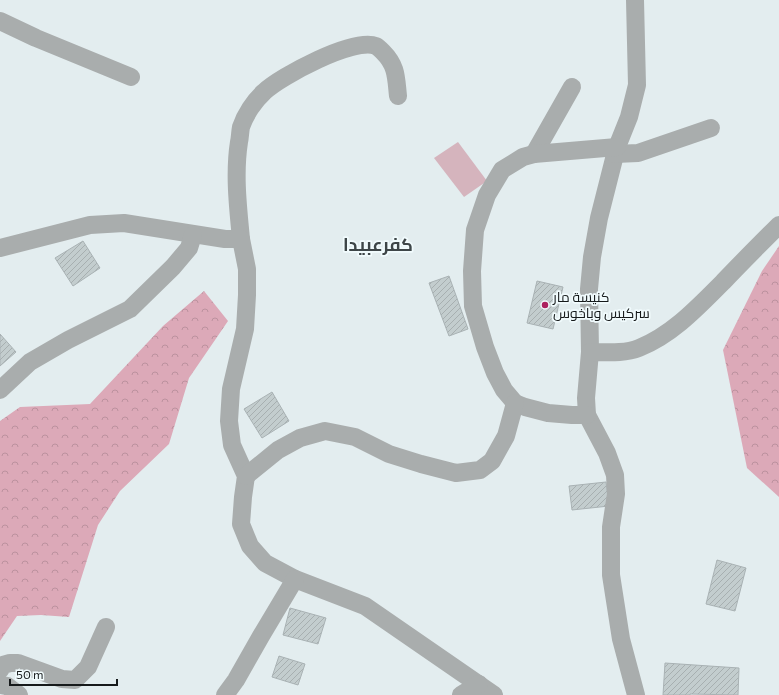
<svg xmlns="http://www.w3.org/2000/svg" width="779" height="695" viewBox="0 0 779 695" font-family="Commissioner,Cairo,sans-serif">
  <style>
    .forest { fill: url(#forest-crowns) }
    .garden { fill: #d5b4bd }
    .building { fill: url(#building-hatch); stroke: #a9b2b4 }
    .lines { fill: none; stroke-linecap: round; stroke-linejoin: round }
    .minor { stroke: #a9adad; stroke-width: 18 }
    .poi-dot { fill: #ad215f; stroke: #f1fbfd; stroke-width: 1.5 }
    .labels { text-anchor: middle; stroke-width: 3.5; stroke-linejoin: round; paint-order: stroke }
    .poi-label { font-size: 14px; fill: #161a1b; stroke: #f1fbfd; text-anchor: start }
    .district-label { font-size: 18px; font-weight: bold; fill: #3e4648; stroke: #f1fbfd }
  </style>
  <defs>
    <pattern id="forest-crowns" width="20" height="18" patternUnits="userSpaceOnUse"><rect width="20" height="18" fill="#dca9b8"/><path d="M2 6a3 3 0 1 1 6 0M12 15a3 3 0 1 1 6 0" fill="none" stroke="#bc919e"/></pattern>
    <pattern id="building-hatch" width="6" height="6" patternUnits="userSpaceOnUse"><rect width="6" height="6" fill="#c3cdce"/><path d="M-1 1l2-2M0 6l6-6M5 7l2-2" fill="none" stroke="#a7afb0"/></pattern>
  </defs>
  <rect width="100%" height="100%" fill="#e3edef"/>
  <g class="forest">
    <path d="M779,246V497L747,468L723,350L762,271Z"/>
    <path d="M204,291L228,321L189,378L169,444L120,491L98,525L69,617L41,615L17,616L0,641V421L20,407L90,404L163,326Z"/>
  </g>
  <path class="garden" d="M458,142L487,181L464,197L434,158Z"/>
  <g class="building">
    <path d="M83,241L100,268L73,286L55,258Z"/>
    <path d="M449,276L468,329L449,336L429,283Z"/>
    <path d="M537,281L563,287L553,329L527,323Z"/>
    <path d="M0,334L16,352L0,366Z"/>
    <path d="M272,392L289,421L262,438L244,409Z"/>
    <path d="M606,482L609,506L572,510L569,486Z"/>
    <path d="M717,560L746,568L735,611L706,604Z"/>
    <path d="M290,608L326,618L318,644L283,635Z"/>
    <path d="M279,656L305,664L298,685L272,677Z"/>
    <path d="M665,663L739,668L738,695L690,694V695H663Z"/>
  </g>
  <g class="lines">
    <g class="minor">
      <path d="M635,0L637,85L629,117L617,147L599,218L592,257L589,289L590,352L586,398L587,415L607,453L615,475L616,494L611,527V575L621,639L636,695"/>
      <path d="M0,21L36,38L131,77"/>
      <path d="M534,154L572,87"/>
      <path d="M615,154L638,153L711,128"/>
      <path d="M241,239C238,207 234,174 239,142C240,138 240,132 241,127C245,115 254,101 264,92C281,76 354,37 376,46C378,47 381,50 383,52C397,66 396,78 398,96"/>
      <path d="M0,248L90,225L124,223L225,239H241L247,269V295L245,329L231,389L229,421L232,445L246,476L243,497L241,524L250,546L265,563L295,579L365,606L494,695"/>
      <path d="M590,352C605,352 624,354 639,348C672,335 698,307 723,282C741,263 760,244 779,225"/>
      <path d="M0,390L30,362L68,340L130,309L173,267L189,248L193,235"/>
      <path d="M587,415H572L548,413L525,407L515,403L504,390L495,373L485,347L473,306L472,271L475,230L487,195L502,170L523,157L534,154L617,147"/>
      <path d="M246,476L278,450L300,438L325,431L355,437L389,454L421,464L456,473L480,470L492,461L506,436L515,403"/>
      <path d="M0,670L3,665L10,663H18L62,679L75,680L88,667L106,627"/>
      <path d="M0,685L7,686L19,695"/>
      <path d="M225,695L236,680L261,636L295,579"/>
      <path d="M461,695L479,684"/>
    </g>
  </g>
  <circle class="poi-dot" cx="545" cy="305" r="4"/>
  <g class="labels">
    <g class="poi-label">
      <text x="553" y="302">كنيسة مار<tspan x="553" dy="16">سركيس وباخوس</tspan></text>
    </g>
    <g class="district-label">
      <text x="378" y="251">كفرعبيدا</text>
    </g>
  </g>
  <path d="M10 679v6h107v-6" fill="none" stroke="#161a1b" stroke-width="2"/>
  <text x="16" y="679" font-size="12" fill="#161a1b" stroke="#f1fbfd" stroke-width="3" paint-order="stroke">50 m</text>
</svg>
